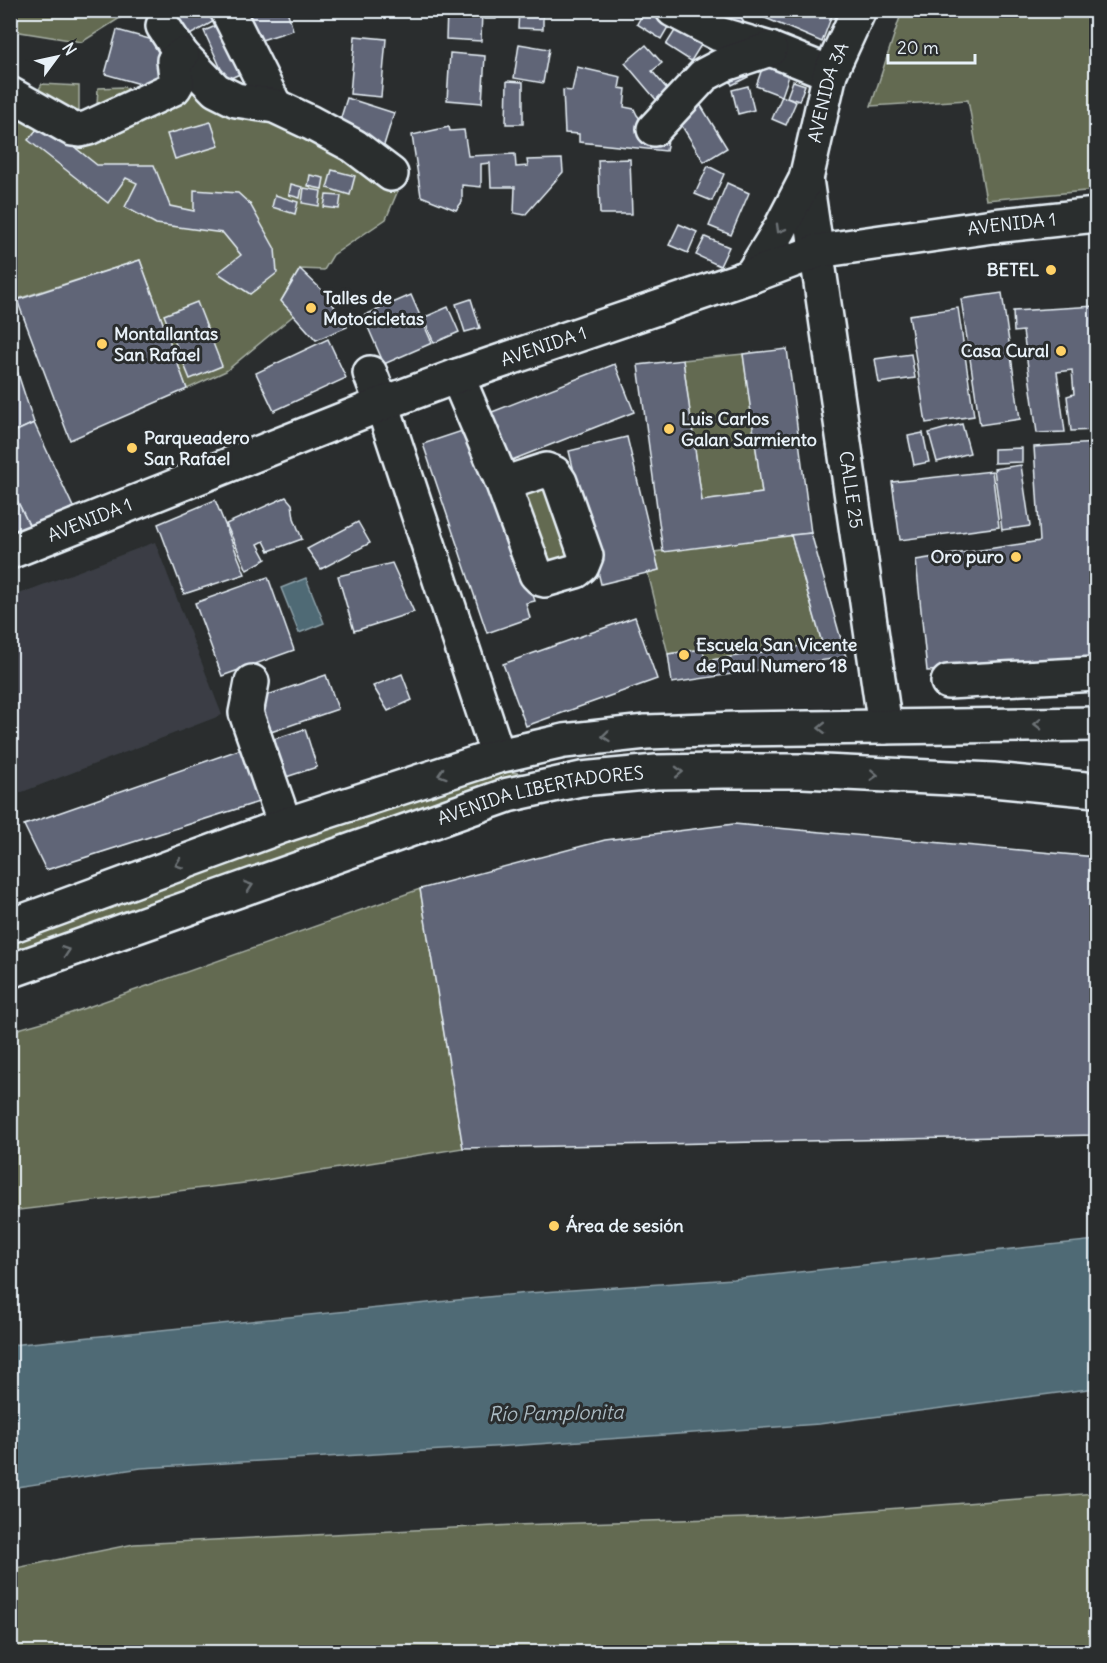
<svg xmlns="http://www.w3.org/2000/svg" width="1107" height="1663" viewBox="0 0 1107 1663" font-family="Delius,sans-serif">
  <style>
    .built { fill: #3a3e44 }
    .green { fill: #646b51; stroke: #a6aea4; stroke-width: 1.5 }
    .water { fill: #4f6a74; stroke: #8ca0a9; stroke-width: 1.5 }
    .building { fill: #616577; stroke: #e8f1f8; stroke-width: 1.5 }
    .lines { fill: none; stroke-linecap: round; stroke-linejoin: round }
    .minor-casing { stroke: #e8f1f8; stroke-width: 38 }
    .major-casing { stroke: #e8f1f8; stroke-width: 38 }
    .minor { stroke: #2a2d2e; stroke-width: 33 }
    .major { stroke: #2a2d2e; stroke-width: 33 }
    .oneway { stroke: #6c7275 }
    .poi-dot { fill: #ffd166; stroke: #2a2d2e; stroke-width: 2 }
    .labels { text-anchor: middle; stroke-width: 6; stroke-linejoin: round; paint-order: stroke }
    .street-label { font-size: 18px; fill: #e8f1f8; stroke: #2a2d2e }
    .poi-label { font-size: 18px; font-weight: bold; fill: #e8f1f8; stroke: #2a2d2e; text-anchor: start }
    .water-label { font-size: 20px; font-style: italic; fill: #abbbc3; stroke: #2a2d2e }
  </style>
  <rect width="100%" height="100%" fill="#2a2d2e"/>
  <filter id="ink" filterUnits="userSpaceOnUse"><feTurbulence type="fractalNoise" baseFrequency=".0167" numOctaves="2"/><feDisplacementMap in="SourceGraphic" scale="12" xChannelSelector="R" yChannelSelector="G"/><feConvolveMatrix kernelMatrix="1 2 1 2 8 2 1 2 1" color-interpolation-filters="sRGB"/></filter>
  <g filter="url(#ink)">
    <path class="built" d="M155,542L222,715L17,794L10,776L11,597Z"/>
    <g class="green">
      <path d="M136,10L140,16H123L82,42L14,31L12,11Z"/>
      <path d="M906,11H1096V190L986,200L968,100L871,106L900,17Z"/>
      <path d="M254,82L399,188L386,219L333,255L324,270L300,269L281,301L294,315L226,371L187,389L140,260L11,301L10,99L26,111L42,84L79,86V120L96,122L98,88L124,87L160,101L184,90H232Z"/>
      <path d="M743,354L762,493L702,501L683,360Z"/>
      <path d="M550,481L579,561L546,573L518,492Z"/>
      <path d="M791,535L822,643L705,661L702,649L668,654L648,573L659,570L654,552Z"/>
      <path d="M495,771L576,778L11,963L10,936Z"/>
      <path d="M420,889L463,1148L253,1182L11,1211V1031L57,1018Z"/>
      <path d="M1096,1493V1652H11V1569L134,1544L514,1525L781,1517Z"/>
    </g>
    <g class="water">
      <path d="M306,578L324,623L299,633L281,588Z"/>
      <path d="M1096,1240V1388L819,1424L509,1446L141,1468L11,1488V1345L528,1293L733,1279Z"/>
    </g>
    <g class="building">
      <path d="M158,10H220L223,16L176,43Z"/>
      <path d="M238,10H287L293,30L249,44Z"/>
      <path d="M447,10H482L481,41L446,39Z"/>
      <path d="M484,10H497L496,19H484Z"/>
      <path d="M519,10H543V29L518,28Z"/>
      <path d="M645,10H667L675,15L661,39L637,24Z"/>
      <path d="M766,10H834L822,42L763,17Z"/>
      <path d="M739,13L745,25L724,21Z"/>
      <path d="M681,21L706,37L691,61L666,45Z"/>
      <path d="M225,22L247,71L226,80L204,31Z"/>
      <path d="M117,30L171,45L158,89L105,74Z"/>
      <path d="M355,36L386,39L381,97L350,94Z"/>
      <path d="M519,44L549,49L543,83L514,78Z"/>
      <path d="M646,45L662,63L652,71L667,89L686,72L664,109L625,63Z"/>
      <path d="M450,53L485,56L482,103L447,100Z"/>
      <path d="M739,59L748,77L732,85L723,68Z"/>
      <path d="M764,63L790,73L782,96L756,86Z"/>
      <path d="M577,67L621,77L619,88L626,89L624,107L634,109L637,115L649,130L648,137L668,140L666,151L579,142V134L565,133L563,90L572,91Z"/>
      <path d="M507,81L523,82V124H506Z"/>
      <path d="M793,81L805,85L799,101L787,97Z"/>
      <path d="M748,86L754,110L738,114L732,90Z"/>
      <path d="M782,96L796,102L786,125L772,119Z"/>
      <path d="M347,98L394,113L384,145L337,130Z"/>
      <path d="M700,104L727,148L704,162L677,118Z"/>
      <path d="M43,122L97,165H154L170,206L194,211V190L238,193L250,204L275,249L277,273L250,294L218,273L241,255L223,233L156,224L125,207L137,183L126,178L108,203L28,140Z"/>
      <path d="M211,122L219,146L175,159L167,134Z"/>
      <path d="M449,127L450,131L464,130L468,156L515,154L516,167L528,166L527,160L562,159L563,172L525,215L514,213L515,187H491L490,163L481,164V187L462,185V202L456,210L421,196L412,135Z"/>
      <path d="M630,159L632,214H600L598,160Z"/>
      <path d="M708,166L724,174L712,201L695,194Z"/>
      <path d="M332,170L355,176L350,195L327,188Z"/>
      <path d="M310,175L324,178L322,189L308,186Z"/>
      <path d="M727,183L749,193L731,235L709,226Z"/>
      <path d="M291,184L302,187L300,198L289,195Z"/>
      <path d="M304,188L321,191L319,206L302,203Z"/>
      <path d="M275,195L298,202L295,214L272,207Z"/>
      <path d="M326,195L341,196L339,209L324,207Z"/>
      <path d="M679,224L697,232L688,253L669,245Z"/>
      <path d="M705,237L729,247L720,266L696,255Z"/>
      <path d="M140,260L187,389L70,440L17,300Z"/>
      <path d="M300,269L327,295L347,327L316,340L281,301Z"/>
      <path d="M1002,293L1020,419L980,425L961,299Z"/>
      <path d="M411,295L432,343L384,364L363,316Z"/>
      <path d="M471,299L480,328L465,332L456,304Z"/>
      <path d="M197,302L222,366L190,379L164,315Z"/>
      <path d="M1096,306V430L1071,431L1067,396L1074,394L1072,370L1057,372L1065,432L1037,433L1023,331L1014,332L1013,311Z"/>
      <path d="M448,307L459,332L434,343L423,318Z"/>
      <path d="M958,308L974,416L926,423L909,315Z"/>
      <path d="M328,339L346,378L274,411L256,373Z"/>
      <path d="M10,349L34,423L10,434Z"/>
      <path d="M787,349L811,533L663,552L638,365L683,360L702,501L762,493L743,354Z"/>
      <path d="M911,354L915,378L879,383L875,359Z"/>
      <path d="M615,364L634,412L507,462L487,414Z"/>
      <path d="M34,423L73,507L31,529L10,486V434Z"/>
      <path d="M962,424L970,453L937,462L929,433Z"/>
      <path d="M468,429L482,444L535,601L526,603L530,618L487,633L423,444Z"/>
      <path d="M923,433L929,462L914,465L908,436Z"/>
      <path d="M627,437L659,570L601,584L569,451Z"/>
      <path d="M1096,443V664L927,671L916,560L1040,541L1034,447Z"/>
      <path d="M1022,448V462L994,463V449Z"/>
      <path d="M1021,465L1030,526L1002,530L994,469Z"/>
      <path d="M992,471L999,527L900,540L892,482Z"/>
      <path d="M10,486L31,529L10,538Z"/>
      <path d="M286,497L292,504L294,518L302,539L269,551L264,541L258,544L266,559L247,570L226,524Z"/>
      <path d="M215,500L245,574L184,594L158,524Z"/>
      <path d="M358,522L370,543L321,569L307,549Z"/>
      <path d="M811,533L846,657L672,683L668,654L703,649L705,661L822,643L791,535Z"/>
      <path d="M392,563L414,612L354,631L338,576Z"/>
      <path d="M268,577L294,650L222,676L195,603Z"/>
      <path d="M635,617L657,679L526,726L503,664Z"/>
      <path d="M402,674L412,700L388,711L373,686Z"/>
      <path d="M326,675L338,709L271,732L259,698Z"/>
      <path d="M305,729L317,767L286,777L274,739Z"/>
      <path d="M247,747L268,799L46,870L24,825Z"/>
      <path d="M734,824L1096,857V1135L463,1148L420,889L605,840Z"/>
    </g>
    <g class="lines">
      <g class="minor-casing">
        <g id="minor">
          <path d="M227,10L275,106"/>
          <path d="M673,10L719,34L770,49L830,73"/>
          <path d="M163,26L182,55L216,90L236,100L275,106L311,123L354,146L391,174"/>
          <path d="M10,94L72,129L80,130L88,128L174,88L177,83L174,61L182,55"/>
          <path d="M654,129L704,75L725,64L770,49"/>
          <path id="s1" d="M806,179L885,727"/>
          <path id="s2" d="M751,276L780,229L806,179L830,73L859,10"/>
          <path d="M370,373L382,404L498,756"/>
          <path d="M457,376L503,484L536,574L541,579L545,580L576,571L582,566L586,556L560,482L554,473L546,470L503,484"/>
          <path id="s3" d="M10,552L382,404L457,376L751,276L818,251L993,226L1096,215"/>
          <path d="M252,682L246,713L285,825"/>
          <path d="M948,682L1096,674"/>
        </g>
      </g>
      <g class="major-casing">
        <g id="major">
          <path d="M10,926L285,825L498,756L564,741L646,732L738,729L1096,724"/>
          <path id="s4" d="M10,971L508,795L581,779L656,772L724,771H803L993,780L1096,790"/>
        </g>
      </g>
      <use href="#minor" class="minor"/>
      <use href="#major" class="major"/>
    </g>
    <defs><path id="oneway-chevron" d="M-2-3.5L2.5 0L-2 3.5" fill="none" stroke-width="1.6" stroke-linecap="round" stroke-linejoin="round" transform="scale(1.5)"/></defs>
    <g class="oneway">
      <use href="#oneway-chevron" transform="translate(780 229) rotate(120)"/>
      <use href="#oneway-chevron" transform="translate(1038 724) rotate(179)"/>
      <use href="#oneway-chevron" transform="translate(822 728) rotate(179)"/>
      <use href="#oneway-chevron" transform="translate(606 736) rotate(174)"/>
      <use href="#oneway-chevron" transform="translate(679 772) rotate(-1)"/>
      <use href="#oneway-chevron" transform="translate(442 774) rotate(162)"/>
      <use href="#oneway-chevron" transform="translate(874 775) rotate(3)"/>
      <use href="#oneway-chevron" transform="translate(179 864) rotate(160)"/>
      <use href="#oneway-chevron" transform="translate(249 886) rotate(-19)"/>
      <use href="#oneway-chevron" transform="translate(66 951) rotate(-19)"/>
    </g>
  </g>
  <g class="poi-dot">
    <circle cx="1051" cy="270" r="6"/>
    <circle cx="311" cy="308" r="6"/>
    <circle cx="102" cy="344" r="6"/>
    <circle cx="1061" cy="351" r="6"/>
    <circle cx="669" cy="429" r="6"/>
    <circle cx="132" cy="448" r="6"/>
    <circle cx="1016" cy="557" r="6"/>
    <circle cx="684" cy="655" r="6"/>
    <circle cx="554" cy="1226" r="6"/>
  </g>
  <g class="labels">
    <g class="street-label">
      <text dy="6" stroke="none"><textPath href="#s2" startOffset="201">AVENIDA 3A</textPath></text>
      <text dy="6" stroke="none"><textPath href="#s3" startOffset="1058">AVENIDA 1</textPath></text>
      <text dy="6" stroke="none"><textPath href="#s3" startOffset="572">AVENIDA 1</textPath></text>
      <text dy="6" stroke="none"><textPath href="#s1" startOffset="314">CALLE 25</textPath></text>
      <text dy="6" stroke="none"><textPath href="#s3" startOffset="86">AVENIDA 1</textPath></text>
      <text dy="6" stroke="none"><textPath href="#s4" startOffset="560">AVENIDA LIBERTADORES</textPath></text>
    </g>
    <g class="poi-label">
      <text x="1039" y="276" text-anchor="end">BETEL</text>
      <text x="323" y="304">Talles de<tspan x="323" dy="21">Motocicletas</tspan></text>
      <text x="114" y="340">Montallantas<tspan x="114" dy="21">San Rafael</tspan></text>
      <text x="1049" y="357" text-anchor="end">Casa Cural</text>
      <text x="681" y="425">Luis Carlos<tspan x="681" dy="21">Galan Sarmiento</tspan></text>
      <text x="144" y="444">Parqueadero<tspan x="144" dy="21">San Rafael</tspan></text>
      <text x="1004" y="563" text-anchor="end">Oro puro</text>
      <text x="696" y="651">Escuela San Vicente<tspan x="696" dy="21">de Paul Numero 18</tspan></text>
      <text x="566" y="1232">Área de sesión</text>
    </g>
    <g class="water-label">
      <text transform="translate(556 1413) rotate(-1)" y="7">Río Pamplonita</text>
    </g>
  </g>
  <rect width="1107" height="1663" fill="none" stroke="#2a2d2e" stroke-width="36"/>
  <rect x="18" y="18" width="1071" height="1627" fill="none" stroke="#e8f1f8" stroke-width="2" filter="url(#ink)"/>
  <g transform="translate(57 57) rotate(57)" stroke="#2a2d2e" stroke-width="4.5" paint-order="stroke">
  <path d="M0-4.5L10 22L0 15L-10 22Z" fill="#e8f1f8"/>
  <text y="-9" font-size="16" font-weight="bold" text-anchor="middle" fill="#e8f1f8">N</text>
  </g>
  <path d="M888 54v9h87v-9" fill="none" stroke="#e8f1f8" stroke-width="3"/>
  <text x="897" y="54" font-size="18" fill="#e8f1f8" stroke="#2a2d2e" stroke-width="4.5" paint-order="stroke">20 m</text>
</svg>
